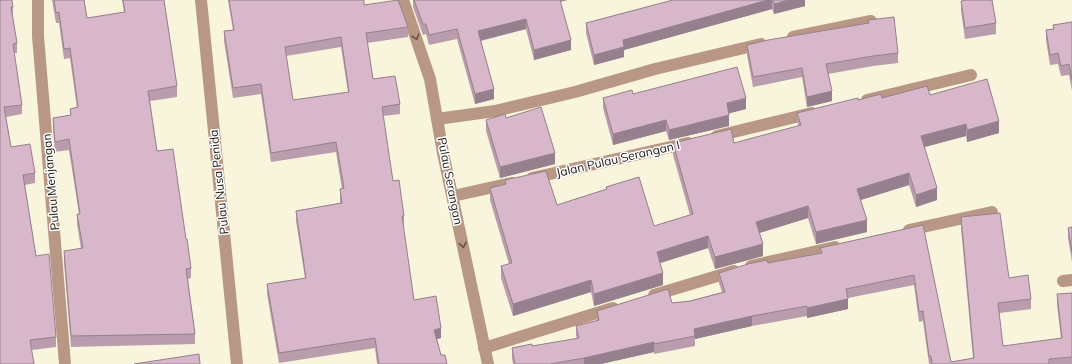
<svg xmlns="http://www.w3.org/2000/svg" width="1072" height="364" viewBox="0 0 1072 364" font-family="Mulish,sans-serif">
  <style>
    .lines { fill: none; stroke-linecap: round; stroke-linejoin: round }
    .minor { stroke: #b89885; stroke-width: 12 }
    .wall { fill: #b99dad; fill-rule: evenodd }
    .shaded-wall { fill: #96808d }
    .building { fill: #d7b7c9; stroke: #96808d; fill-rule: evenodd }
    .oneway { stroke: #615144 }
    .labels { text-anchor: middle; stroke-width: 3; stroke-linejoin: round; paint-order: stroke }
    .street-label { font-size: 12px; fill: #19170f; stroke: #fff }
  </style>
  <rect width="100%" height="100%" fill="#f9f4dc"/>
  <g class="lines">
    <g class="minor">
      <path d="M38,0V36L65,364"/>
      <path d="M201,0L237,364"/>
      <path d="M403,0L430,79L443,153L488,364"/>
      <path d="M793,37L871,21"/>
      <path d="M867,100L971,75"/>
      <path d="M437,119L495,111L575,92L655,69L761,44"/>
      <path d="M717,136L812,113"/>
      <path d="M532,178L688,143"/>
      <path d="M453,196L512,183"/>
      <path d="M909,230L992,212"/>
      <path d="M751,266L835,247"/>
      <path d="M1063,281L1072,280"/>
      <path d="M654,295L734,271"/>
      <path d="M484,348L613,308"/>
    </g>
  </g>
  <g class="wall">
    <path d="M0,0L13,7V17L17,43V53H14L22,105V114L6,117L11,147L35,173V183L25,185L36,256L56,337V347L32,350L0,364Z"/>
    <path d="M52,0H84L87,18L124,12L122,0H164L177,86V97L150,101L157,151L186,239L191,268V278L188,279L195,334V344L71,347L64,262V251L81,249L77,224V214H79L69,150L55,152L53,128V118L70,115V109L77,108L70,58L64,59L59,23H56Z"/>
    <path d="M228,0H364V5L408,27V37L367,43L373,79L400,104V114L383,116L393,181L404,216V226H403L414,300L441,338L437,339L441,355L447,364H377L375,348L279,363L267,294V284L305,278L296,221V211L340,203V189H342L336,152L271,162L261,94L233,98L224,41V31L233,30ZM341,47L348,92L293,100L286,56Z"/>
    <path d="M413,0H567L560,2L571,50L534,60L526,29L481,41L494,99L475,104L457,39L429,45L426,34L423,35L413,7Z"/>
    <path d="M673,0H805V6L774,14L772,9L624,50V57L594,65L586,33V23Z"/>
    <path d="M961,1L996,23V34L965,39L961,11Z"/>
    <path d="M1072,22V91L1069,75L1061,76L1058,64L1050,65L1046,40V30L1053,29V25Z"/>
    <path d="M747,45L898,53V63L873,66L828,74L832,101L807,107L802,77L753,87L747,55Z"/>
    <path d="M633,94L746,109L728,113L729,126L669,140L666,131L613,145L603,108V98Z"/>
    <path d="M930,95L999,133L967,142L966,136L924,147L937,200L916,207L909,185L861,200L867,232L816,244L808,218L759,233L763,256L715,269L708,248L660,263L663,285L594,306L591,292L513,316L501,278V266L509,264L490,200V188L505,184V180L557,205L606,189V187L654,226L690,215L673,155V143H734L798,126L797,113L858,100Z"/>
    <path d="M506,118L555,164L500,178L486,131V120Z"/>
    <path d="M961,217L1009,278L1031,299V309L999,313L1003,346L1061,338L1057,305V294L1072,293V364H929L923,321L919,322L914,285L848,298V309L807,318V316L752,326L695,339V346L654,354V352L601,364H513L512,358V348L532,346L577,339L576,336V326L597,321V311L690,301L722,292L719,283V273L768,263L820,253V248L923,225L951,362L973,358L961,228Z"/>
    <path d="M1072,227V262L1068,238V228Z"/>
  </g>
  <g class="shaded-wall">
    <path d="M558,0H567L558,2Z"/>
    <path d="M768,0H772V9L624,50V57L594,65V55L623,40Z"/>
    <path d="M789,0H805V6L774,14V4Z"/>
    <path d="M526,19V29L478,41V31Z"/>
    <path d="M571,40V50L534,60V50Z"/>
    <path d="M494,89V99L475,104V94Z"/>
    <path d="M832,91V101L807,107V97Z"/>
    <path d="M746,98V109L727,114V103Z"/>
    <path d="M729,115V126L669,140V130Z"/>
    <path d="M666,120V131L613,145V134Z"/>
    <path d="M999,121V133L967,142V130Z"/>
    <path d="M966,124V136L921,148V136Z"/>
    <path d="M555,153V164L500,178V167Z"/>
    <path d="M909,173V185L857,201V189Z"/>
    <path d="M937,188V200L916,207V195Z"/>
    <path d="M808,206V218L756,234V222Z"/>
    <path d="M867,220V232L816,244V232Z"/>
    <path d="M708,236V248L657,264V252Z"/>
    <path d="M763,244V256L715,269V257Z"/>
    <path d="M663,273V285L594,306V294Z"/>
    <path d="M591,280V292L513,316V304Z"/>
    <path d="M848,299V309L807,318V308Z"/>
    <path d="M752,316V326L695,339L694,329Z"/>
    <path d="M441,328V338L434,340V330Z"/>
    <path d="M654,342V352L601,364H584V358Z"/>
  </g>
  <g class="building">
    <path d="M0,0H12L13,7H11L17,43L13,44L22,105L4,107L11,147L30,144L35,173L23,175L36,256L49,254L56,337L30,340L34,364H0Z"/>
    <path d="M54,0H84L87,18L125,12L123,0H164L177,86L148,91L157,151L173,149L186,239H187L191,268L186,269L195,334L71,336L64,251L83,248L77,214H80L69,139L55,142L53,118L71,115L70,109L78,107L70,48L64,49L59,12L56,13Z"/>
    <path d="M229,0H364V5L398,0L408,27L366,33L373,79L395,76L400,104L382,107L393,181L399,180L404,216H402L414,300L436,296L441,328L434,330L441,355H445L447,364H379L375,338L279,353L267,284L306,278L296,211L342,203L340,189L344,188L336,142L271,153L261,84L233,88L224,31L234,30ZM341,37L349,92L293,100L285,47Z"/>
    <path d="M414,0H560L571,40L534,50L526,19L478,31L494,89L475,94L457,29L429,35L426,24H423Z"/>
    <path d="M673,0H768L623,40L624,47L594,55L586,23Z"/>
    <path d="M773,0H789L774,4Z"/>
    <path d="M966,0H992L996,23L965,28L961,1Z"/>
    <path d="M894,17L898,53L873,56L826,64L832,91L807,97L802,68L753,77L747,45L768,40L869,23L868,20Z"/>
    <path d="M1072,22V80L1069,64L1061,66L1058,53L1050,55L1046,30L1054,29L1053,25Z"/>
    <path d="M737,67L746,98L727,103L729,115L669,130L666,120L613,134L603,98L632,90L633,94Z"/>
    <path d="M987,79L999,121L967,130L966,124L921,136L937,188L916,195L909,173L857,189L867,220L816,232L808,206L756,222L763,244L715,257L708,236L657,252L663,273L594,294L591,280L513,304L501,266L512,263L490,188L506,184L505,180L546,171L557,205L607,189L606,187L639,177L654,226L693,214L673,143L731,129L734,143L801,125L797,113L858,98V100L881,94L882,98L927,86L930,95Z"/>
    <path d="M541,107L555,153L500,167L486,120L505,114L506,118Z"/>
    <path d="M1000,213L1009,278L1028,275L1031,299L998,303L1003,346L1062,338L1057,294L1072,293V357L1049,359V364H932L931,356H929L923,311L919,312L914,275L846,289L848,299L807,308V306L752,316L694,329L695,336L654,344V342L584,358L550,364H515L512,348L532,344V346L579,338L576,326L599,320L597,311L668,289L672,303L690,301L725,292L719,273L748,264L767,260L768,263L822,253L820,248L923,225L951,362L974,358L961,217Z"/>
    <path d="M1072,227V252L1068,228Z"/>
    <path d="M199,354L200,364H134Z"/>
  </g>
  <defs><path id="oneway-chevron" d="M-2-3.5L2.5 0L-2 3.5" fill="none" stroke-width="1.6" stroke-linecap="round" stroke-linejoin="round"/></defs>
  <g class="oneway">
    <use href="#oneway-chevron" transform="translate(416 37) rotate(71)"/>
    <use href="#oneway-chevron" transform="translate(463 245) rotate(79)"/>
  </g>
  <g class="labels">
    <g class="street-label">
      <text transform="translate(618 159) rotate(-13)" y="4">Jalan Pulau Serangan I</text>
      <text transform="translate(450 181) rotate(79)" y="4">Pulau Serangan</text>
      <text transform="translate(51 182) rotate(-95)" y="4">Pulau Menjangan</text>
      <text transform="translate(219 182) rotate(-96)" y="4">Pulau Nusa Penida</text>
    </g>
  </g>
</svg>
